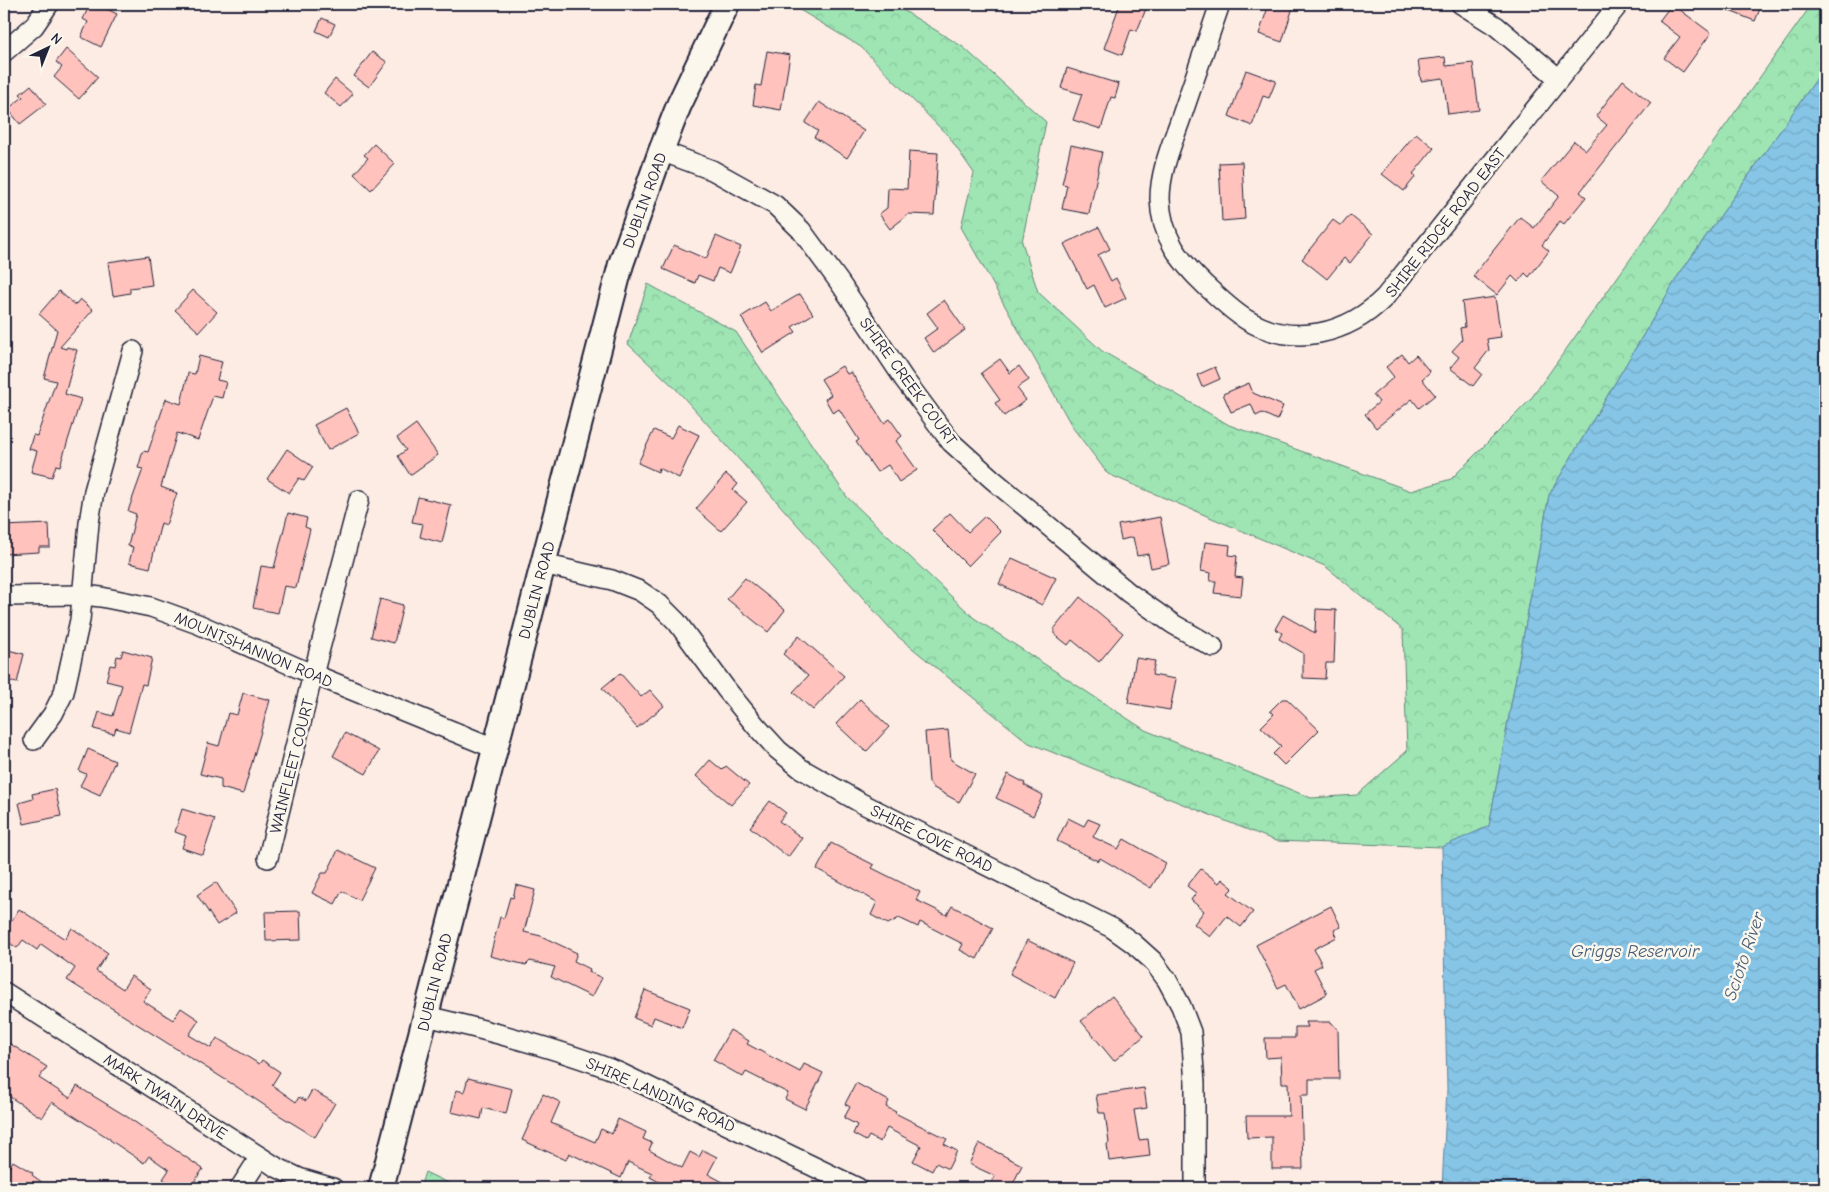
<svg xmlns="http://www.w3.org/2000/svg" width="1829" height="1192" viewBox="0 0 1829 1192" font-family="'Comic Neue',sans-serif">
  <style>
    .forest { fill: url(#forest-crowns); stroke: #608477 }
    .water { fill: url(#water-waves); stroke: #5e84a2 }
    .building { fill: #ffc2bd; stroke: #22223b }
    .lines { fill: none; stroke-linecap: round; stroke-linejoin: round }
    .minor-casing { stroke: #22223b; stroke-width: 22 }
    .major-casing { stroke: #22223b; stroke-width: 28 }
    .minor { stroke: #fbf7ec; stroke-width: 19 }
    .major { stroke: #fbf7ec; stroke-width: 24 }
    .labels { text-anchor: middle; stroke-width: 5; stroke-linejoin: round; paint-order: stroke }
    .street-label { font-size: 16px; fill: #22223b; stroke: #fbf7ec }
    .water-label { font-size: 18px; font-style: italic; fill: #455b77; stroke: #fbf7ec }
  </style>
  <defs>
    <pattern id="forest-crowns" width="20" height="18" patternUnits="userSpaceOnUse" patternTransform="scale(1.25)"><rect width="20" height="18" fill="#9ee5b3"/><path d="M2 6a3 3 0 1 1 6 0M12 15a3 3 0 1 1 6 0" fill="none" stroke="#88c49b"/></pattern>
    <pattern id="water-waves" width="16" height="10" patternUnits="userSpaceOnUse" patternTransform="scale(1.25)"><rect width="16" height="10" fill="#86c5e6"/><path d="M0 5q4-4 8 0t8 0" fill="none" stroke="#73a9c6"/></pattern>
  </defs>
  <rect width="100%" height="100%" fill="#fcece3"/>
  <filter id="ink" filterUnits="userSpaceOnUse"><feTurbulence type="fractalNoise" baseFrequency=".02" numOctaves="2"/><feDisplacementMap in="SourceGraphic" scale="10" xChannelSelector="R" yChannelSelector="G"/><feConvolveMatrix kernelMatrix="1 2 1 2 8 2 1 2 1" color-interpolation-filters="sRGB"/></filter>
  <g filter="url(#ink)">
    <g class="forest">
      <path d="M790,4H893L963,47L1046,122L1022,242L1038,292L1102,351L1229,425L1411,491L1451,479L1530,400L1812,4H1825V67L1678,276L1549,495L1489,827L1442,847L1276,841L1029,743L896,635L676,389L628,344L648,284L736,332L847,497L974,618L1145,730L1311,798L1357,795L1407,751L1403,630L1325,566L1108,474L1073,428L961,227L974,173L949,137L861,47Z"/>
      <path d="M425,1172L459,1188H420Z"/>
    </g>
    <path class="water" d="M1825,67V1188H1442L1447,1089L1442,847L1489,826L1549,495L1678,276Z"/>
    <g class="building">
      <path d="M90,4H97L117,14L101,47L81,37L88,22L83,19Z"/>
      <path d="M1120,4H1148L1137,31L1131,29L1122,55L1104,48Z"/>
      <path d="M1269,4H1294L1282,42L1259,34Z"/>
      <path d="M1672,4L1711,33L1683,72L1664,58L1680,37L1659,21Z"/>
      <path d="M1714,4H1762L1755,21L1714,5Z"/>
      <path d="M322,18L335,24L329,37L316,31Z"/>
      <path d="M66,49L98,77L79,99L54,77L62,67L56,62Z"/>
      <path d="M767,51L790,55L781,110L753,105L756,85L761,86Z"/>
      <path d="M372,52L387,62L369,87L354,76Z"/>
      <path d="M1445,57L1446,66L1473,63L1479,110L1448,114L1443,78L1421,81L1418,60Z"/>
      <path d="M1067,68L1119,84L1115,98L1111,97L1101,129L1073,120L1082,94L1061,88Z"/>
      <path d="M1246,70L1276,81L1269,98L1263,96L1252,126L1229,116Z"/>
      <path d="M335,79L353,94L341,107L324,93Z"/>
      <path d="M1623,80L1651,103L1580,192L1586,197L1564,224L1560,221L1542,245L1549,251L1529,277L1525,273L1518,282L1512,276L1497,295L1473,276L1520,217L1534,228L1559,196L1541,181L1574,141L1586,150L1607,125L1596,116Z"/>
      <path d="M31,85L46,104L20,124L8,109L23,97L20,94Z"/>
      <path d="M819,102L864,131L847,158L814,137L818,131L805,123Z"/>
      <path d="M1416,133L1434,148L1413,174L1416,176L1404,191L1382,174Z"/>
      <path d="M374,144L395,164L371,190L354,174L368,158L364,155Z"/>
      <path d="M1071,145L1102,152L1089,214L1062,209L1067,185L1062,184Z"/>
      <path d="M909,151L938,153L934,215L909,214L890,229L879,214L887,208L888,188L907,189Z"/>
      <path d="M1242,162L1245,219L1222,221L1219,163Z"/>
      <path d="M1350,215L1373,234L1350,263L1344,258L1327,279L1302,259L1333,220L1341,226Z"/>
      <path d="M1099,227L1110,249L1098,255L1111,281L1116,278L1126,298L1105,308L1094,285L1087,289L1064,244Z"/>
      <path d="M716,236L741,247L730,273L718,268L713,281L698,275L695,283L663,269L674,245L706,259Z"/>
      <path d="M148,256L152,285L130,288V293L113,296L108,262Z"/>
      <path d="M193,290L217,312L199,332L175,310Z"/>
      <path d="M59,291L75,305L80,299L93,310L60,347L66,349L67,347L77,350L65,394L81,399L60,466L56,465L52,477L31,472L37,451L29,449L33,435L37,436L56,381L44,378L57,330L39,314Z"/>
      <path d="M800,294L813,314L792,327L796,332L763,353L741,317L765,302L771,311Z"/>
      <path d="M1495,297L1501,337L1487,339L1489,350L1475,368L1482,374L1473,386L1450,368L1459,357L1452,351L1462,340L1460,328L1465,327L1462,302Z"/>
      <path d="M944,300L965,330L934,353L924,338L938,328L927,313Z"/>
      <path d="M1402,354L1408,362L1416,355L1430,372L1422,379L1435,395L1419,408L1412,399L1376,428L1365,414L1379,402L1373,395L1394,377L1386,367Z"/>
      <path d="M199,356L222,362L217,380L226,382L222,398L213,396L198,440L177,433L161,487L177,493L166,525L161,523L150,568L129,563L133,547L128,546L136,514L128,511L143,469L138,468L143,451L148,452L166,399L181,404L188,373L195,374Z"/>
      <path d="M1000,359L1010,373L1019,366L1029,380L1017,388L1026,400L1004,416L995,403L1000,400L981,373Z"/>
      <path d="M842,366L847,374L851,372L884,423L890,419L902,436L896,441L917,470L899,482L888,465L877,472L856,442L859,440L839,409L833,413L825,399L831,395L821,379Z"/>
      <path d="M1215,367L1220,379L1202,387L1197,375Z"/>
      <path d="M1249,383L1253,393L1283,406L1277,420L1262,413L1256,416L1251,404L1231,412L1223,394Z"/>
      <path d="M346,408L359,433L328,450L314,425Z"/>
      <path d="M416,424L438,455L410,475L398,456L406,450L397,438Z"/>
      <path d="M678,425L699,435L679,478L659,468L658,472L638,463L654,430L671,438Z"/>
      <path d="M287,449L313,467L304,481L299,478L289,493L267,479Z"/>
      <path d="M726,474L738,484L733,490L747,502L721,531L696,509Z"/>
      <path d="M418,497L451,505L442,543L420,537L423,524L412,522Z"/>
      <path d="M288,513L307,518L305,527L310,529L296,588L284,586L278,613L253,608L261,566L274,568Z"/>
      <path d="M950,513L968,532L985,516L1001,532L968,566L932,530Z"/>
      <path d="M1160,517L1169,564L1151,568L1148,554L1137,556L1133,537L1121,540L1118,525Z"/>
      <path d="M49,524L50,547H39V552L4,554V526Z"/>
      <path d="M1205,542L1230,545L1229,555L1237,556L1235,577L1243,578L1241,596L1214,593L1216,581H1210L1211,573L1201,571Z"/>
      <path d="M1012,558L1056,578L1042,605L999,584Z"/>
      <path d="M745,578L785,610L768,632L727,599Z"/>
      <path d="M1080,597L1123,633L1099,662L1072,640L1068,645L1054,634V629Z"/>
      <path d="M380,599L403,605L394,643L371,637Z"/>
      <path d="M1316,609L1336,610L1334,663H1326L1325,679L1303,678V653L1279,639L1282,633L1275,629L1283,615L1315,633Z"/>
      <path d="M799,636L844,676L813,710L793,692L808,676L783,654Z"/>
      <path d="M4,649L24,654L17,683L4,680Z"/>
      <path d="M123,650L152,658L146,685L142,684L129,732L116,728L114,734L94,729L99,712L113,716L122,685L106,681L110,665L115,666L117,656L121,657Z"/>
      <path d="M1136,658L1155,661L1152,675L1176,679L1170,710L1128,703Z"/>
      <path d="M620,673L641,697L650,690L664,706L637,728L602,688Z"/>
      <path d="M243,693L270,700L243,794L221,788V779L200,774L208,743L219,746L228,713L237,715Z"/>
      <path d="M860,699L889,727L866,752L836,724Z"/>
      <path d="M1282,699H1287L1319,730L1284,765L1273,754L1281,746L1261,727L1274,714L1270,711Z"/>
      <path d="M948,730L951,760L975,774L959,802L932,787L929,782L925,732Z"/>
      <path d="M345,733L379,751L366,774L333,756Z"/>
      <path d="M88,749L115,761L100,795L80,786L86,774L79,771Z"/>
      <path d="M710,760L722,770L726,766L749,785L731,805L696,776Z"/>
      <path d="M1008,774L1025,783L1024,785L1043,795L1033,816L996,798Z"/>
      <path d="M55,789L61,816L24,824L19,803L33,799L32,794Z"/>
      <path d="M770,801L786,813L779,821L802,838L788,857L750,827Z"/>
      <path d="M182,809L215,819L203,855L182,848L186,836L175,832Z"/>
      <path d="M1068,818L1084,826L1088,819L1100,824L1093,837L1118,849L1124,839L1166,863L1151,888L1100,858L1098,861L1057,841Z"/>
      <path d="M831,843L874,865L872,868L920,892L916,900L947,915L952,906L993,928L977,959L960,950L963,944L920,922L918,927L899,918L888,924L871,915L877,902L817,869Z"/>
      <path d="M338,850L375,868L359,900L342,891L335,904L312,893L322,873H327Z"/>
      <path d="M1201,869L1219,883L1222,879L1233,888L1228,893L1253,912L1241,927L1227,916L1210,937L1194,924L1204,911L1191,900L1196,893L1187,886Z"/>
      <path d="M216,882L236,913L217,925L197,895Z"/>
      <path d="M516,885L535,890L524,932L541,936L577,953L574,961L590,969L589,972L602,978L592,997L551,977L555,967L530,961L526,965L490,956L500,917L504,918L510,897L513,898Z"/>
      <path d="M1331,906L1341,927L1334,930L1337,937L1314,949L1322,965L1314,969L1327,994L1299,1009L1286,984L1278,988L1256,945Z"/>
      <path d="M19,909L65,939L72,928L108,953L96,971L123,989L131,976L151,989L143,1001L173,1020L181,1008L199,1020L189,1035L211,1048L217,1038L259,1064L262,1060L280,1072L272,1085L296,1102L299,1097L306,1101L312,1090L335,1103L315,1137L279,1115L237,1087L67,980L75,968L41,944L37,950L23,940L17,948L4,939V932Z"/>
      <path d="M300,911L301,940L266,941L265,912Z"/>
      <path d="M1027,940L1073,963L1055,998L1010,974Z"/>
      <path d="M645,990L690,1008L682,1028L654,1017L651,1025L634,1018Z"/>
      <path d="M1112,996L1144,1036L1114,1061L1081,1021Z"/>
      <path d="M1306,1022H1331L1338,1030L1339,1079H1309V1095H1301L1303,1169H1272V1137L1247,1138L1246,1116H1289L1288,1083H1282L1281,1057L1266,1058L1265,1038H1295V1027H1308Z"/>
      <path d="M730,1030L749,1041L747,1044L800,1072L804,1064L823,1073L805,1109L785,1099L788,1093L746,1072L743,1077L713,1060Z"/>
      <path d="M4,1040L47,1067L39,1078L70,1098L77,1086L126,1116L203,1169L190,1188H177L163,1179L169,1170L149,1156L144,1163L110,1140V1139L52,1102L42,1118L4,1093Z"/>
      <path d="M468,1078L512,1089L506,1114L483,1108L481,1119L451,1112L456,1090L464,1092Z"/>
      <path d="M856,1083L889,1101L886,1107L896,1112L895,1113L947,1139L944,1144L957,1151L948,1169L936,1163L932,1171L913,1161L921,1146L887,1128L880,1142L869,1136L866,1141L853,1134L857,1125L844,1118L850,1107L845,1104Z"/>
      <path d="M1144,1088L1147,1108L1134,1110L1139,1140L1148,1139L1150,1156L1109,1161L1107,1144L1109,1143L1105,1113H1099L1096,1095Z"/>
      <path d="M543,1094L560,1102L551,1123L595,1142L601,1129L612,1134L618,1119L646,1132L643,1139L652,1143L649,1150L682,1168L690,1152L699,1157L703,1150L717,1157L708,1174L734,1188H686L675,1183L670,1188L650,1177L652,1173L628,1162L621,1178L569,1153L566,1160L522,1140Z"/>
      <path d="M979,1143L1022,1165L1011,1188H989L995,1176L969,1164Z"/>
      <path d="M13,1161L33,1173L32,1175L50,1188H4V1176Z"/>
    </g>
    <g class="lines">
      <g class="minor-casing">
        <g id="minor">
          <path d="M1220,4C1207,42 1194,80 1181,118C1172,144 1160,171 1160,199C1161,236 1180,262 1206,286C1219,298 1232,311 1247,320C1294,348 1348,334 1385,297L1619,4"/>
          <path d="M1461,4L1496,26L1558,78"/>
          <path d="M4,52L34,26L49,4"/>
          <path d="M661,151L712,170L775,205L801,230L840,283L904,379L951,442L992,479L1129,593L1173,624L1213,647"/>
          <path d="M543,564L612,580L640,591L659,604L677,622L726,689L756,726L778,750L800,768L861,803L1112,928L1133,943L1153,961L1167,980L1181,1006L1191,1032L1195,1083V1188"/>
          <path d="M4,596L83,595L101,597L151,607L198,624L298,668L494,748"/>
          <path d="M34,740L53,714L64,692L80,620L89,523L94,491L133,351"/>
          <path d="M268,858L309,690L359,500"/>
          <path d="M4,992L276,1167L299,1178L333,1188"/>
          <path d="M426,1016C491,1031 556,1048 618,1072L858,1188"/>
          <path d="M240,1188L260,1157"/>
        </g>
      </g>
      <g class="major-casing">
        <path id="major" d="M381,1188L621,264L661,151L679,105L727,4"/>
      </g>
      <use href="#minor" class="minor"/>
      <use href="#major" class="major"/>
    </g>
  </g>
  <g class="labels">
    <g class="street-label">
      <text transform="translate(644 200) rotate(-70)" y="6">DUBLIN ROAD</text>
      <text transform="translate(1445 222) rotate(-52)" y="6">SHIRE RIDGE ROAD EAST</text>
      <text transform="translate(909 381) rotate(54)" y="6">SHIRE CREEK COURT</text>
      <text transform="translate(536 590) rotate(-75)" y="6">DUBLIN ROAD</text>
      <text transform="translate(254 649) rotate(23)" y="6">MOUNTSHANNON ROAD</text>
      <text transform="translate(291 766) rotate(-76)" y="6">WAINFLEET COURT</text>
      <text transform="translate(932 838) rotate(26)" y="6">SHIRE COVE ROAD</text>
      <text transform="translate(434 982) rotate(-76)" y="6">DUBLIN ROAD</text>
      <text transform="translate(661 1094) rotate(24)" y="6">SHIRE LANDING ROAD</text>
      <text transform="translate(166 1096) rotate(33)" y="6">MARK TWAIN DRIVE</text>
    </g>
    <g class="water-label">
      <text x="1635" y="957">Griggs Reservoir</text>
      <text transform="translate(1744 956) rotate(-71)" y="6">Scioto River</text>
    </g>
  </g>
  <rect width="1829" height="1192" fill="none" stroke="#fbf7ec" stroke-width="20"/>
  <rect x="10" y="10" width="1809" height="1172" fill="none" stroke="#22223b" stroke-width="2" filter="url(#ink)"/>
  <g transform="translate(48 48) rotate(43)" stroke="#fbf7ec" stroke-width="4" paint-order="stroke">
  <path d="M0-4L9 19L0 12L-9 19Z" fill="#22223b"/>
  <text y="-8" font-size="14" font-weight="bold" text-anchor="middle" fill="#22223b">N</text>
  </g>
</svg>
